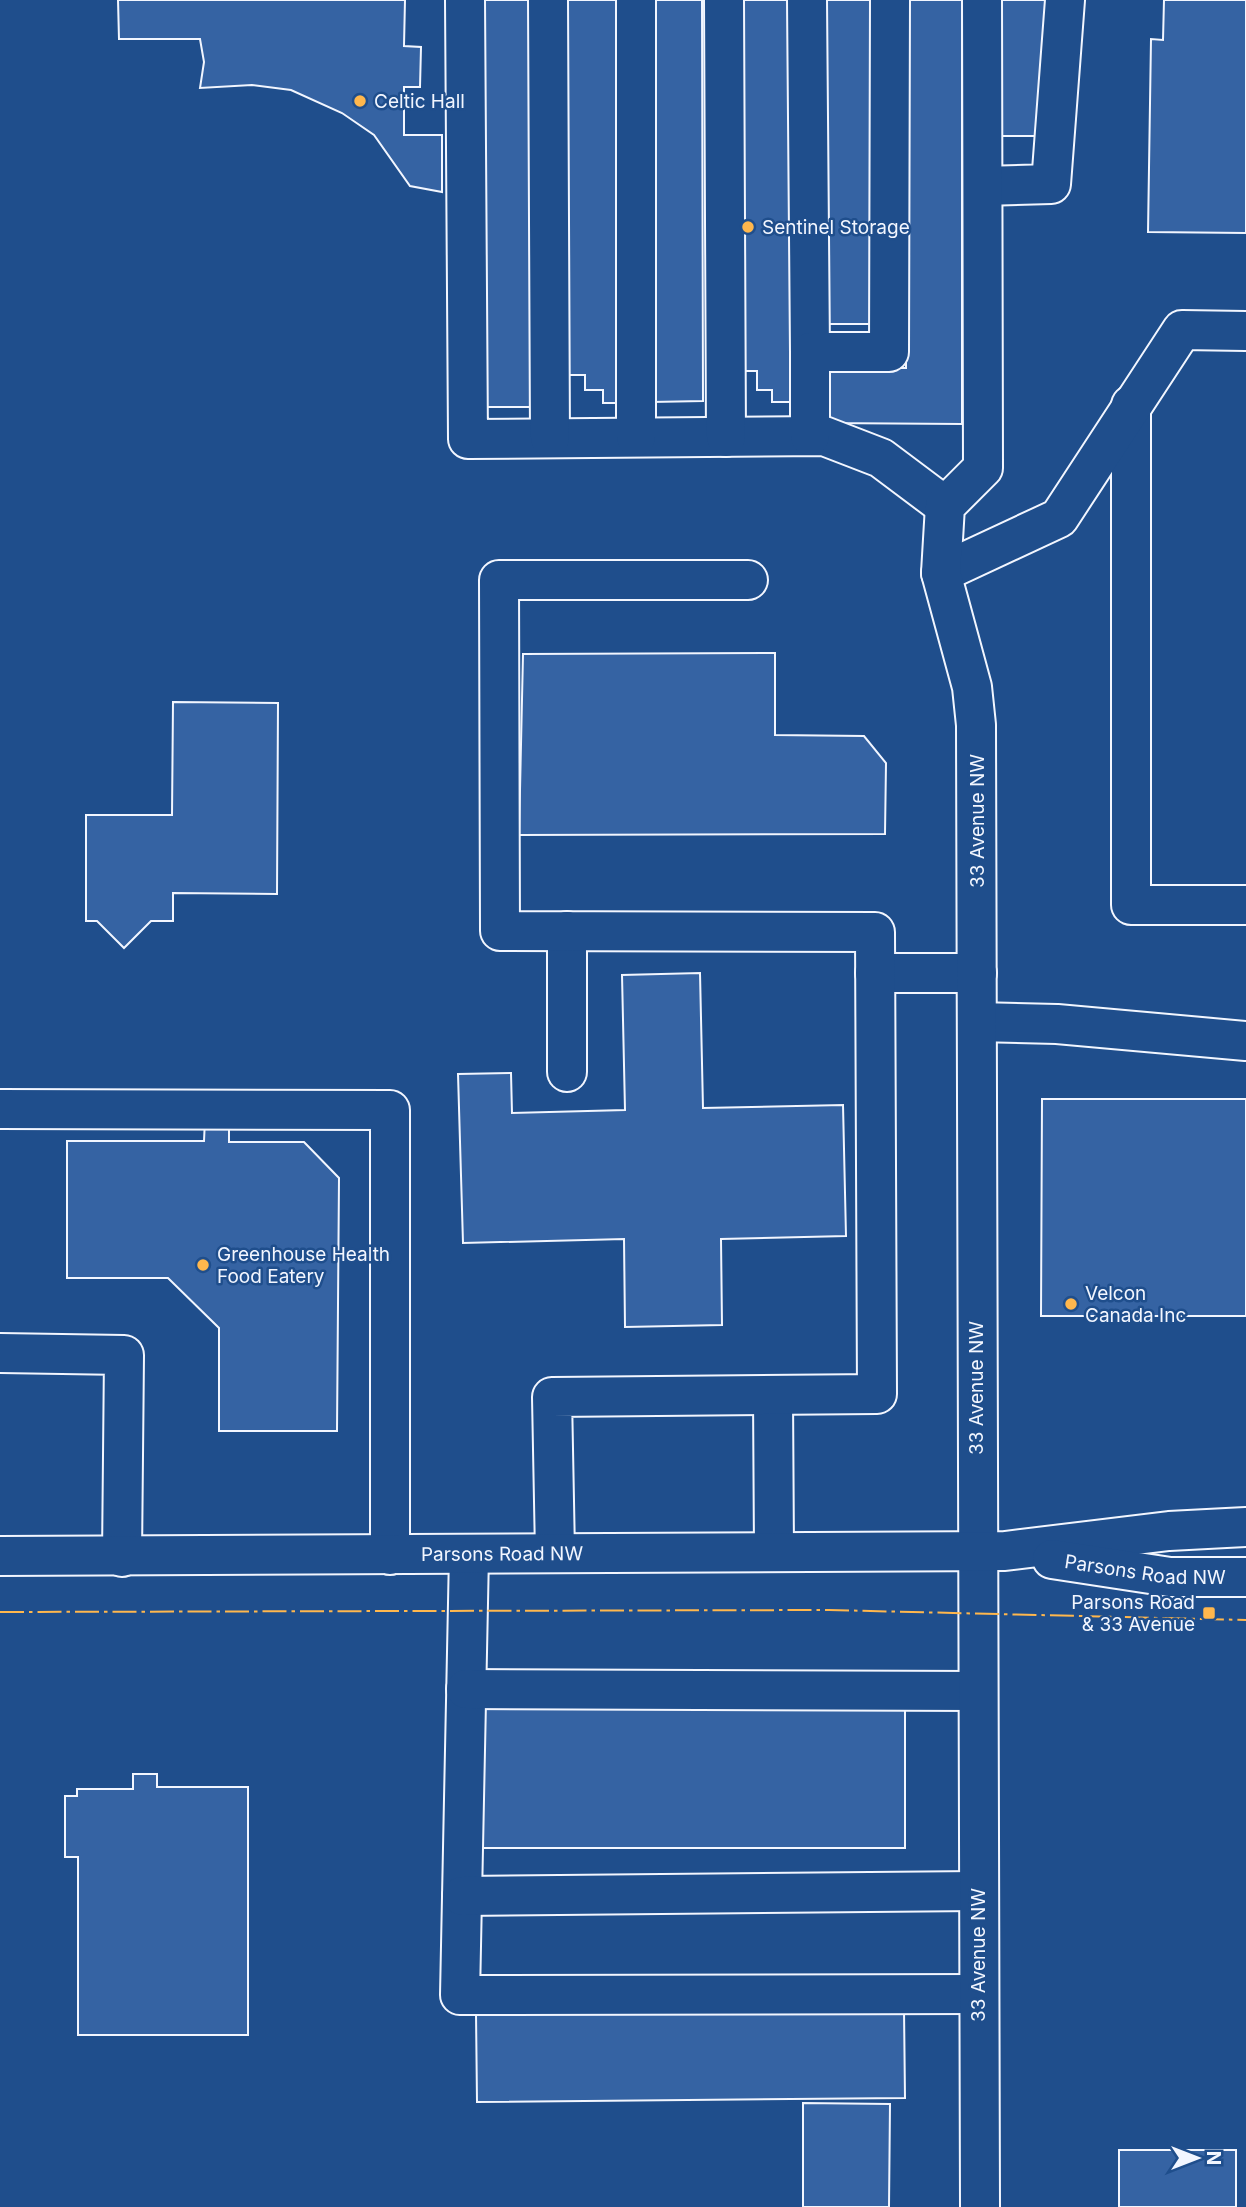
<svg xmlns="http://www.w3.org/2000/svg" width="1246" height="2207" viewBox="0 0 1246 2207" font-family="Inter,sans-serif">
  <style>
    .building { fill: #3563a3; stroke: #f2f6ff; stroke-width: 2 }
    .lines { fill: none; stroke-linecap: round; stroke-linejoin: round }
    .minor-casing { stroke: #f2f6ff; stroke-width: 42 }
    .major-casing { stroke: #f2f6ff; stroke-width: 42 }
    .minor { stroke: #1f4e8c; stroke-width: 38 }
    .major { stroke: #1f4e8c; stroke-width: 38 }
    .power { stroke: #ffb74d; stroke-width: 2; stroke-dasharray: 24 5 3.5 5; stroke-linecap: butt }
    .poi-dot { fill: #ffb74d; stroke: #1f4e8c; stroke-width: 2.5 }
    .labels { text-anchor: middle; stroke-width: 5; stroke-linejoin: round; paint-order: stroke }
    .poi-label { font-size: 19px; fill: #f2f6ff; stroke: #1f4e8c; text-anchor: start }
    .street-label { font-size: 19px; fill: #f2f6ff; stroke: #1f4e8c }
  </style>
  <rect width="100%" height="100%" fill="#1f4e8c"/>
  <g class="building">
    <path d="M118,0H405L404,46L421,47L420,87H404V135H442V192L410,186L374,135L342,113L291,90L252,85L200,88L204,62L200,39H119Z"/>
    <path d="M478,0H530V407H479Z"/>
    <path d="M568,0H619L618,403H603V390H585V375H568Z"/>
    <path d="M651,0H702L703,401L652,402Z"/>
    <path d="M740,0H792V402H772V390H757V371H740Z"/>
    <rect x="824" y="0" width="51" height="324"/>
    <path d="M906,0H962V424L823,423V368H906Z"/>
    <rect x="997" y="0" width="51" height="136"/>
    <path d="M1164,0H1246V233L1148,232L1151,39L1163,40Z"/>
    <path d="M775,653V735L864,736L886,763L885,834L519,835L523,654Z"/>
    <path d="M173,702L278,703L277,894L173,893V921H151L124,948L97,921H86V815H172Z"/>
    <path d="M700,973L703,1108L843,1105L846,1236L721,1239L722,1325L625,1327L624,1239L463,1243L458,1074L511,1073L512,1113L625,1110L622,975Z"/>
    <path d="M1042,1099H1246V1316H1041Z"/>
    <path d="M205,1119H229V1142H304L339,1178L337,1431H219V1328L168,1278H67V1141H204Z"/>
    <path d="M905,1702V1848H477V1703Z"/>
    <path d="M133,1774H157V1787H248V2035H78V1857H65V1796H77V1789H133Z"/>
    <path d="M904,2009L905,2098L477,2102L476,2013Z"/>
    <path d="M803,2103L890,2104L889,2207H803Z"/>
    <rect x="1119" y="2150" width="117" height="57"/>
  </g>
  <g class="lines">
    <g class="minor-casing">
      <g id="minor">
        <path d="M465,0L468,439L824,436L881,458L945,506"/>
        <path d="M548,0L550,438"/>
        <path d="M636,0V437"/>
        <path d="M724,0L726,437"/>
        <path d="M807,0L810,352"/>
        <path d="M983,186L1051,184L1065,0"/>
        <path d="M1131,405V905H1246"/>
        <path d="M810,436V352H889L890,0"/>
        <path d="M941,573L1059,518L1182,330L1246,331"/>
        <path d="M567,931V1072"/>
        <path d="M875,973H977"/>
        <path d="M977,1022L1057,1024L1246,1041"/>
        <path d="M0,1109L390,1110V1555"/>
        <path d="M0,1353L124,1355L122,1557"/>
        <path d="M773,1396L774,1551"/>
        <path d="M555,1553L552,1397L877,1394L875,932L500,931L499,580H748"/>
        <path d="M469,1554L460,1995L979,1994"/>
        <path d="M466,1689L977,1691"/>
        <path d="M462,1896L978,1891"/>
        <path d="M980,2207L976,725L972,687L941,573L945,506L983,468L982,0"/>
      </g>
    </g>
    <g class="major-casing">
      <g id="major">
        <path id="s1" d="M0,1556L1005,1551L1169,1531L1246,1527"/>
        <path id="s2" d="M1052,1559L1170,1577H1246"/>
      </g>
    </g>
    <use href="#minor" class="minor"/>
    <use href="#major" class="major"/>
    <path class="power" d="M0,1612L829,1610L1246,1620"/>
  </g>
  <g class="poi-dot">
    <circle cx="360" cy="101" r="7"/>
    <circle cx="748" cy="227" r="7"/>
    <circle cx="203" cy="1265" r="7"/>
    <circle cx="1071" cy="1304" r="7"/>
    <rect x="1202" y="1606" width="14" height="14" rx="3.5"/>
  </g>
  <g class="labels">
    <g class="poi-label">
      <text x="374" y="108">Celtic Hall</text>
      <text x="762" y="234">Sentinel Storage</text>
      <text x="217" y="1261">Greenhouse Health<tspan x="217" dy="22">Food Eatery</tspan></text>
      <text x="1085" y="1300">Velcon<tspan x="1085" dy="22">Canada Inc</tspan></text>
      <text x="1195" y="1609" text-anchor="end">Parsons Road<tspan x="1195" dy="22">&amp; 33 Avenue</tspan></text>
    </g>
    <g class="street-label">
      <text transform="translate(977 821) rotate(-90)" y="7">33 Avenue NW</text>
      <text transform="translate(976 1388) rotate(-90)" y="7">33 Avenue NW</text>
      <text dy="7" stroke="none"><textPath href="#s1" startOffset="502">Parsons Road NW</textPath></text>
      <text dy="7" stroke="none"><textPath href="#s2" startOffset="94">Parsons Road NW</textPath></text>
      <text transform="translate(978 1955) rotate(-90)" y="7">33 Avenue NW</text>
    </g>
  </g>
  <g transform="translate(1197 2158) rotate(90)" stroke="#1f4e8c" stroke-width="5" paint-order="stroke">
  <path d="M0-5L12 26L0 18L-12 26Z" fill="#f2f6ff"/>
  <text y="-10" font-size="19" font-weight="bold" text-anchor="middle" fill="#f2f6ff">N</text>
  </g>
</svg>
